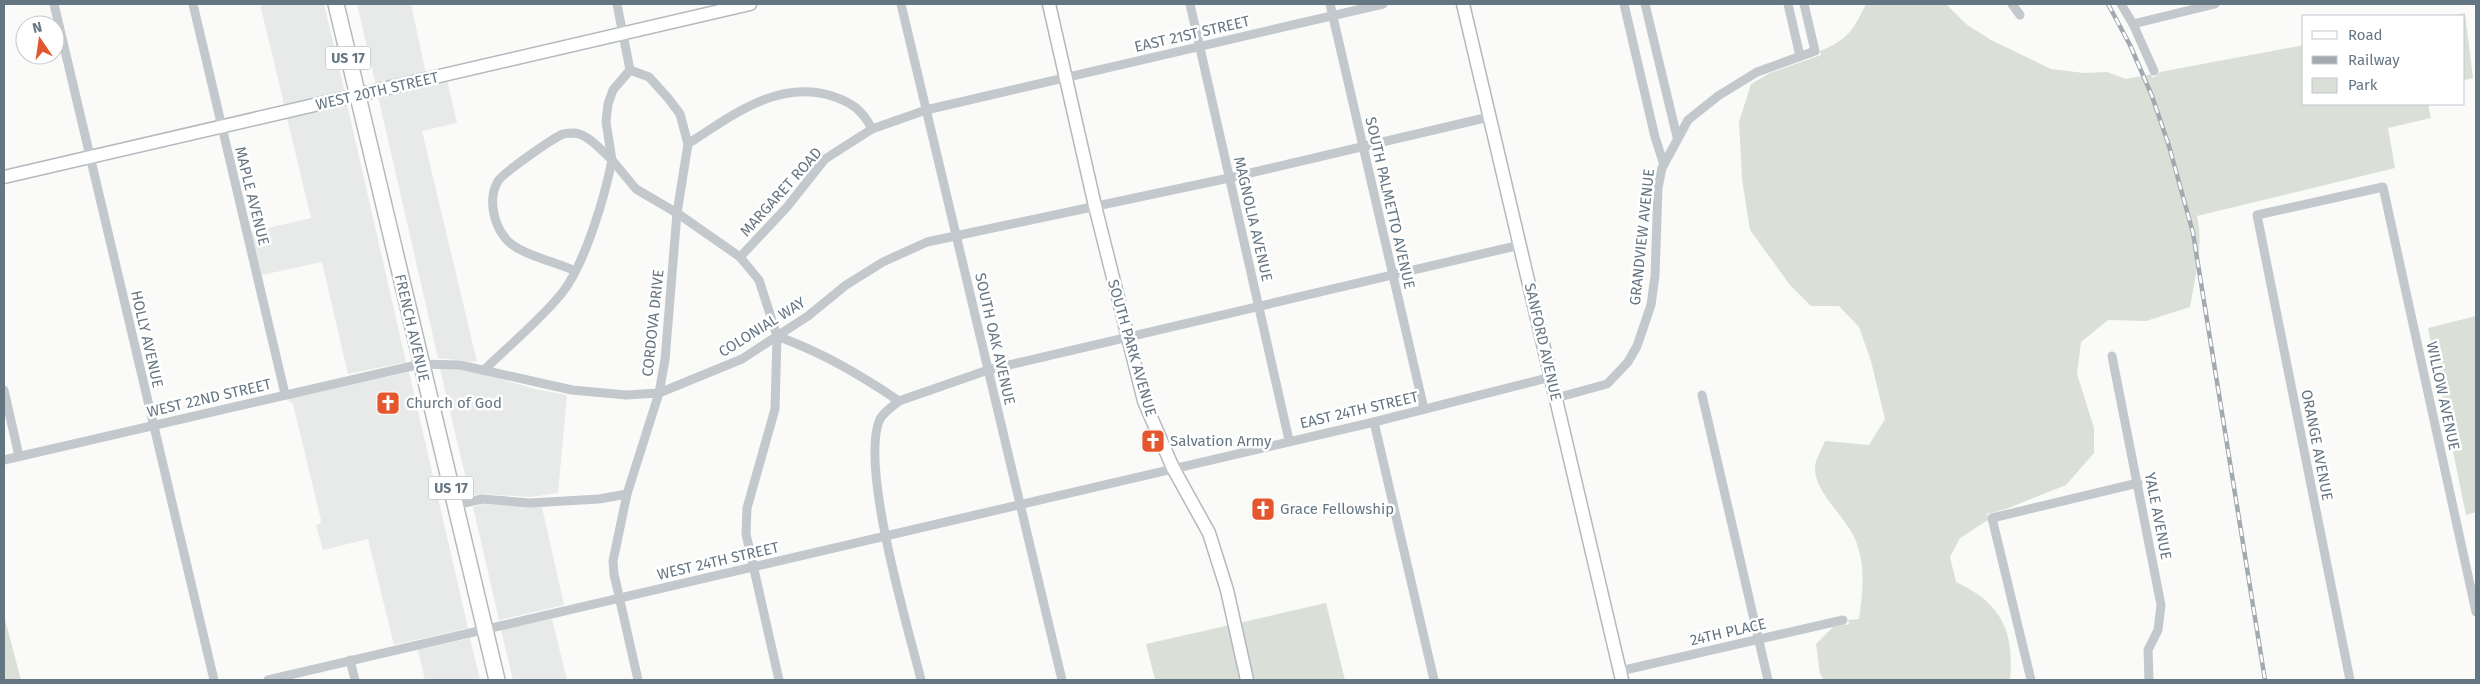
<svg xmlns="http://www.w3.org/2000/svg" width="2480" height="684" viewBox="0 0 2480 684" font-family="'Fira Sans',sans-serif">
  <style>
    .built { fill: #e8e9e9 }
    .green { fill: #dadfd7 }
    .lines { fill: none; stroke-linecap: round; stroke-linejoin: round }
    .secondary-casing { stroke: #b3babf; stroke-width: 15 }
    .primary-casing { stroke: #b5babe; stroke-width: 18 }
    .street { stroke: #c3c8cc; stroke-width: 9 }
    .secondary { stroke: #fff; stroke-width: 12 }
    .primary { stroke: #fff; stroke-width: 15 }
    .rail-casing { stroke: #a2aab0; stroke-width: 4.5 }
    .rail { stroke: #fff; stroke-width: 2.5; stroke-dasharray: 8; stroke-linecap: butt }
    .labels { text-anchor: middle; stroke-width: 5; stroke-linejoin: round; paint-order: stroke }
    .shield { fill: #fff; stroke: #939fa8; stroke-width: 1 }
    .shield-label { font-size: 14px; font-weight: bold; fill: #657683 }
    .street-label { font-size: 15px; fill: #657683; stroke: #fff }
    .poi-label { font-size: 15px; fill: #657683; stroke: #fff; text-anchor: start }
  </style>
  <rect width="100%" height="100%" fill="#fafaf8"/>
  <g class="built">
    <path d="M260,4H324L345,93L285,108Z"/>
    <path d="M357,4H411L426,74L376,86Z"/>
    <path d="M447,80L457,123L422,131L477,362L438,358L378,96Z"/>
    <path d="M347,104L406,362L348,374L322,262L262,275L251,232L311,218L287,118Z"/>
    <path d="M450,368L483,374L535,389L567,395L558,493L530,497L482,494L470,496L440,369Z"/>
    <path d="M409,372L468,628L394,645L368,539L323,550L316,525L320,524L321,520L293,404L286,399Z"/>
    <path d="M483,504L542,507L564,605L499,620L473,507Z"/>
    <path d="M552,619L567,680H513L501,630Z"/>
    <path d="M470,638L480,680H425L418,650Z"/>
  </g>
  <g class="green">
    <path d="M1866,4H1946L1966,24L1991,40L2051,69L2084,73L2107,72L2126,79L2151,74L2153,78L2160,72L2304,45V104H2428L2431,118L2388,128L2395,168L2197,216C2204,246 2195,277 2190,307L2146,321L2108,320L2081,342L2077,374L2094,428V453L2066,485L2006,509L1987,514L1988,520L1960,538L1950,557L1956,582C2002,604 2014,630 2010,680H1824L1820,674L1816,644L1833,627L1849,624L1848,620L1859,619C1863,593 1866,564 1855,539C1846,517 1813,491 1815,466C1816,458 1822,449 1825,441L1869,445L1885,419L1871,361L1859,327L1839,306H1811L1790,285L1750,230L1742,179L1739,122L1751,84L1770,73L1821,55L1820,51C1849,39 1853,30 1866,4Z"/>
    <path d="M2465,13L2473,78L2464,80V16H2451Z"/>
    <path d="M2476,316V512L2466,515L2428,328Z"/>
    <path d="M1326,603L1345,680H1252L1239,623Z"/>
    <path d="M4,616L21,680H4Z"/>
    <path d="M1230,625L1243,680H1155L1146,644Z"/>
  </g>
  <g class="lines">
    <g class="secondary-casing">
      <g id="secondary">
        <path d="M1049,4L1095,206L1144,401L1173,468L1209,533L1227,590L1247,680"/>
        <path d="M1463,4L1622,680"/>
        <path d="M4,177L750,4"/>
      </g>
    </g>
    <g class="primary-casing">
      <path id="primary" d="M336,4L497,680"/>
    </g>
    <g class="street">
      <path d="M54,4L214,680"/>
      <path d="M193,4L285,394"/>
      <path d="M617,4L630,70L613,90L608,104L606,122L612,160L636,189L677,213L740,257L759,280L777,336L775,409L747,508L746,534L779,680"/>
      <path d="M901,4L1062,680"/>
      <path d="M1190,4L1289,440"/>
      <path d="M1330,4L1424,409"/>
      <path d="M1624,4L1655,137L1663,162"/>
      <path d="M1645,4L1677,137"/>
      <path d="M1788,4L1800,56"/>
      <path d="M2012,4L2020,15"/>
      <path d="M2121,4L2133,24L2154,71"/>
      <path d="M2133,24L2215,4"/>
      <path d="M630,70L649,77L668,98L680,114L688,144L677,213L665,360L659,393L627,494L613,561L614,574L638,680"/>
      <path d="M688,144C731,116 778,79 832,96C853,103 862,110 872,129"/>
      <path d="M740,257L787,207L825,159L872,129L926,110L1383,4"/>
      <path d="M777,336C823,353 859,374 899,401"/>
      <path d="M2112,356L2161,605L2158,630L2148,650L2149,680"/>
      <path d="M485,369C511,344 540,320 562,293C585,264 605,196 612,160C602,151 589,135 575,133C572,133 566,133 563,134C553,138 503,173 498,181C488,198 493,224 506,239C518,254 556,262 575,271"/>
      <path d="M4,390L19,456"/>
      <path d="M1702,395L1768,680"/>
      <path d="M1556,398L1607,384L1628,362L1637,346L1651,305L1655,276L1658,188L1662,168L1688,120L1718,96L1757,72L1815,51L1804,4"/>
      <path d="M1374,422L1434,680"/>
      <path d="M4,460L421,364L460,365L572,390L626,395L659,393L742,359L808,316L846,285L883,262L927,242L1229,178L1489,117"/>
      <path d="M455,505L482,499L530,503L599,499L627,494"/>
      <path d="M350,660L355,680"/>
      <path d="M1620,671L1843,620"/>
      <path d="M268,680L1374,422L1551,377"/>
      <path d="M921,680C908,627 859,465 880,419C884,412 893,406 899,401L988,370L1520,245"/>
      <path d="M2031,680L1992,518L2138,483"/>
      <path d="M2350,680L2257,215L2383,187L2476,612"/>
    </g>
    <use href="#secondary" class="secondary"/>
    <use href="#primary" class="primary"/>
    <g class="rail-casing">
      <path id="rail" d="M2108,4L2130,45L2152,96L2169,146L2193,233L2265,680"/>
    </g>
    <use href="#rail" class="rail"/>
  </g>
  <defs>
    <g id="church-square" transform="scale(1.25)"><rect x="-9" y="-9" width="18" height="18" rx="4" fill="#e4572e" stroke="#fff"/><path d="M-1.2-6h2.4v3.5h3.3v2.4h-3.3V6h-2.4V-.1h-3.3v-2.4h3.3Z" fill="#fff"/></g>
  </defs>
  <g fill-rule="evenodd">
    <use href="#church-square" x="388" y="403"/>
    <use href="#church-square" x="1153" y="441"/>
    <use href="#church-square" x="1263" y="509"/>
  </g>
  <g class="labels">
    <g class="shield">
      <rect x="325.5" y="46.5" width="45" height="23" rx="4"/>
      <rect x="428.5" y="476.5" width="45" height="23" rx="4"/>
    </g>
    <g class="shield-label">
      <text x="348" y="63">US 17</text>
      <text x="451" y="493">US 17</text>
    </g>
    <g class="street-label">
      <text transform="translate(1192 34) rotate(-13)" y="5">EAST 21ST STREET</text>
      <text transform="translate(377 91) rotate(-13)" y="5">WEST 20TH STREET</text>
      <text transform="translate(781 192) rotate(-48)" y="5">MARGARET ROAD</text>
      <text transform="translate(252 196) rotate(76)" y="5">MAPLE AVENUE</text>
      <text transform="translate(1390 203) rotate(77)" y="5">SOUTH PALMETTO AVENUE</text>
      <text transform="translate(1253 219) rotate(77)" y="5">MAGNOLIA AVENUE</text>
      <text transform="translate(1642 237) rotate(-84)" y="5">GRANDVIEW AVENUE</text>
      <text transform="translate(653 323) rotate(-84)" y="5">CORDOVA DRIVE</text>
      <text transform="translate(762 327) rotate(-32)" y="5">COLONIAL WAY</text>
      <text transform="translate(412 328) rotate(77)" y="5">FRENCH AVENUE</text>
      <text transform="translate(147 339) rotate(77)" y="5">HOLLY AVENUE</text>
      <text transform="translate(995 339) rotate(77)" y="5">SOUTH OAK AVENUE</text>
      <text transform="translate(1543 342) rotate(77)" y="5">SANFORD AVENUE</text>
      <text transform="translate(1132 348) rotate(74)" y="5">SOUTH PARK AVENUE</text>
      <text transform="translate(2443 396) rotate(78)" y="5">WILLOW AVENUE</text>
      <text transform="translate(209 398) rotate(-13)" y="5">WEST 22ND STREET</text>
      <text transform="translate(1359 410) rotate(-13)" y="5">EAST 24TH STREET</text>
      <text transform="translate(2317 445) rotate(79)" y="5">ORANGE AVENUE</text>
      <text transform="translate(2158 516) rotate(79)" y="5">YALE AVENUE</text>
      <text transform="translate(718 561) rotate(-13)" y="5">WEST 24TH STREET</text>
      <text transform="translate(1728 632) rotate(-13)" y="5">24TH PLACE</text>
    </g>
    <g class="poi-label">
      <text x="406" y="408">Church of God</text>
      <text x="1170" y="446">Salvation Army</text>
      <text x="1280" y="514">Grace Fellowship</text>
    </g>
  </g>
  <rect width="2480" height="684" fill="none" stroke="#657683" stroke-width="10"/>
  <rect x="2302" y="15" width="162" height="90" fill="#ffffff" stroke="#c1c8cd"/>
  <rect x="2312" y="31" width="25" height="8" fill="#ffffff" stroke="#c1c8cd"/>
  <text x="2348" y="40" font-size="15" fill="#657683">Road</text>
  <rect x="2312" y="56" width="25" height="8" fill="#a2aab0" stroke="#c1c8cd"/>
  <text x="2348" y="65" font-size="15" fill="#657683">Railway</text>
  <rect x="2312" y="78" width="25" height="15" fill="#dadfd7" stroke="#c1c8cd"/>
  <text x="2348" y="90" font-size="15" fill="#657683">Park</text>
  <g transform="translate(40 40) rotate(347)"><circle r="24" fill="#ffffff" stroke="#c1c8cd"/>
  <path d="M0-4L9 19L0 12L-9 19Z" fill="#e4572e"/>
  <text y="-8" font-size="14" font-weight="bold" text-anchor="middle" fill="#657683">N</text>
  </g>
</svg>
